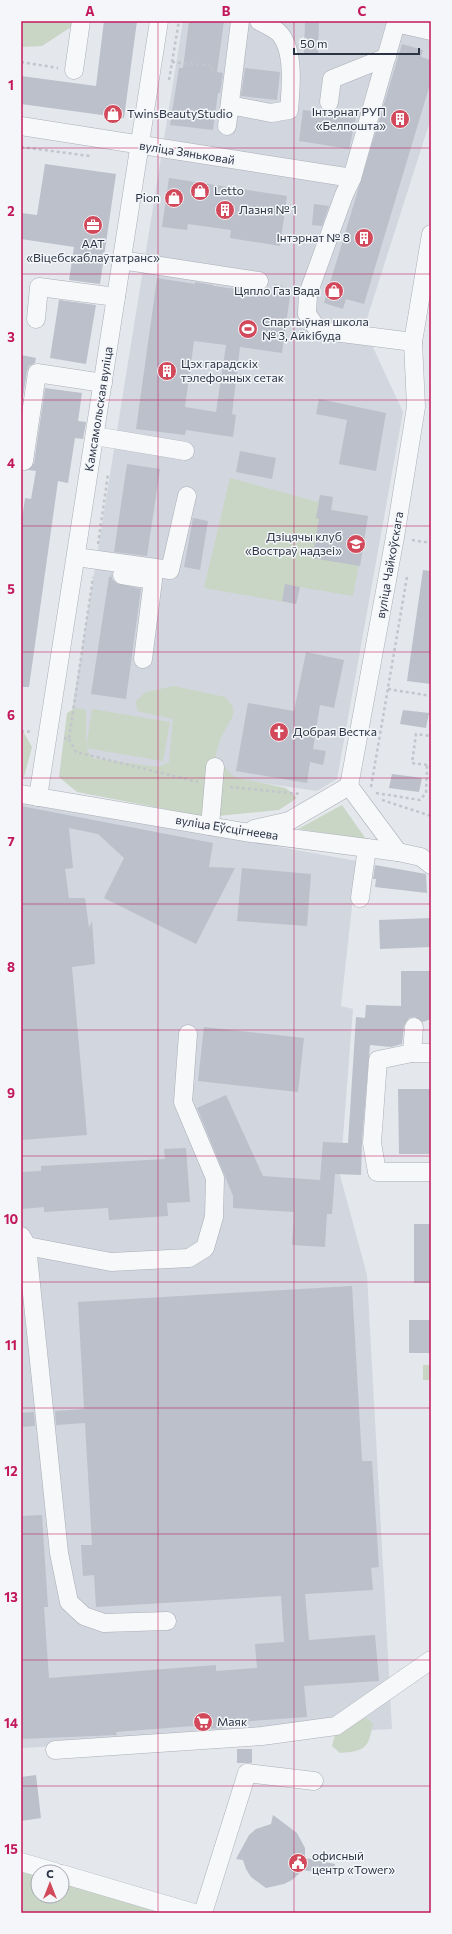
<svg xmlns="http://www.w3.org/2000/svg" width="452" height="1934" viewBox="0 0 452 1934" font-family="Commissioner,sans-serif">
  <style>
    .built { fill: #d2d6de }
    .green { fill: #c9d6c5 }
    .building { fill: #bbc0ca; fill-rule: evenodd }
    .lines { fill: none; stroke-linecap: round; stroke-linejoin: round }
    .minor-casing { stroke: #a9aeb7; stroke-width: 19 }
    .path { stroke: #c2c5cb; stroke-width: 2.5; stroke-dasharray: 3 3; stroke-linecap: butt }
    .minor { stroke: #f7f8fa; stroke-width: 18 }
    .grid { fill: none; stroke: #c2185b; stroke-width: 1; stroke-opacity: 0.55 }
    .labels { text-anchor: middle; stroke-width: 3; stroke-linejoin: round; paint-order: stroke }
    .poi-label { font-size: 12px; fill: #2b3445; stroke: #f4f6f9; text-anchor: start }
    .street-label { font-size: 12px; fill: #2b3445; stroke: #f4f6f9 }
    .neatline { fill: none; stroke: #c2185b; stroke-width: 1.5 }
    .grid-label { font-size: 13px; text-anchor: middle; font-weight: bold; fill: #c2185b }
  </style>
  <rect width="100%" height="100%" fill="#e4e7ec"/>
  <g class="built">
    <path d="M183,21H431V118L364,328L403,412L337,779L317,791L65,754Z"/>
    <path d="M21,800L357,861L341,1006L353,1009L340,1175L367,1275L392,1729L21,1748Z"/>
  </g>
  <g class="green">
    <path d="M21,21H71V27L42,46L21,47Z"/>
    <path d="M230,478L318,502L320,495L333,497L331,510L368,516L353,596L300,587L296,604L204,588Z"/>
    <path d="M174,686L225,697L233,707V716L221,737L215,757L234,777L286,788L297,798L279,810L207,817L77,792L59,777L67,713L75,708L86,710V748L92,709L170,722L163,761L86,748L92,758L158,767L169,762L173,719L137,711L136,701L146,692Z"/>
    <path d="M21,728L32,747L24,777H21Z"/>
    <path d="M342,805L366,839L298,829Z"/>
    <rect x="423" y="1365" width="8" height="15"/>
    <path d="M367,1718L373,1724C368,1748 366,1751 340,1753L332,1746L336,1731L343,1726Z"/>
    <path d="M21,1872L38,1876V1896H62V1881L165,1913H21Z"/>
  </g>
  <g class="building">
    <path d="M104,21H137L124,118L21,104V76L96,86Z"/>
    <path d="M189,21H224L217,72L223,73L220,93H218L213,130L170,125L179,68H183Z"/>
    <path d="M305,21H319L318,55H304Z"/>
    <path d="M402,44L423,50L421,57L431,60V81L364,304L346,299L343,309L324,303Z"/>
    <path d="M245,68L280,72L277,100L241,96Z"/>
    <path d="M303,110L356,117L349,149L299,141Z"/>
    <path d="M45,164L116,174L100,284L69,280L74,247L21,239V213L37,215Z"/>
    <path d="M169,178L287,196L280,246L230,238L231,230L188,224L187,230L162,227Z"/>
    <path d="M314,204L329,206L322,226L312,225Z"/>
    <path d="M157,278L195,284V282L213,285V286L290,296L282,353L240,347L232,414L236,415L233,437L186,430L185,435L136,429ZM194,341L226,345L216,412L185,407Z"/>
    <path d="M59,300L96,305L86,364L50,358Z"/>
    <path d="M21,355L36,358L35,363L29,366L27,371L21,409Z"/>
    <path d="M45,388L82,393L78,421L86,422L83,439L75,438L68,483L58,481L29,687H21V527L25,498L31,499L36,471L28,470L34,463Z"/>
    <path d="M319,399L386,413L376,471L339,464L347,420L316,414Z"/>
    <path d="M240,451L276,458L272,479L236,472Z"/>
    <path d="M127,464L160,469L147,556L114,552Z"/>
    <path d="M320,495L333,497L331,510L368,516L360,566L312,558L319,519L316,518Z"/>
    <path d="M193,518L208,521L200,570L184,567Z"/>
    <path d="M423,570L431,571V684L407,681Z"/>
    <path d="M111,572L112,579L116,583L141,589L126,699L91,694L109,577H111Z"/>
    <path d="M285,584L300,587L296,604L282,601Z"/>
    <path d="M306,652L344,660L334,708L320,705L313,749L326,751L323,765L310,762L307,783L236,771L248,703L294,711Z"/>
    <path d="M403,710L429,713L426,728L400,724Z"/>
    <path d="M392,774L422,778L419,792L389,788Z"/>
    <path d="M21,806L213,843L209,867L235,868L196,944L104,898L124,858L98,834L69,828L73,868L65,869L69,898H85L89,928L92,921L95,964L72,967L87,1135L21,1140Z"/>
    <path d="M375,865L426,874L427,893L375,887L376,879H373Z"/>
    <path d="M242,868L311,874L307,926L237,921Z"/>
    <path d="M431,918V947L380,949L379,920Z"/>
    <path d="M401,971H431V1019L423,1022L415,1017L409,1018L404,1026L402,1044L391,1047L370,1045L362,1142L361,1175L335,1174L332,1214H327L325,1247L292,1245L294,1212L233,1208V1196L197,1108L226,1095L263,1176L320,1180L323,1142L348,1143L356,1017L365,1018L366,1005L401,1006Z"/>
    <path d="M204,1027L304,1038L298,1092L198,1081Z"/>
    <path d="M398,1089H431V1154H399Z"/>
    <path d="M186,1148L190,1202L167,1203L168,1216L109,1220L108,1208L44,1212V1207L21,1209V1172L41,1171V1166L165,1159L164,1149Z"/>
    <rect x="414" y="1224" width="17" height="59"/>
    <path d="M352,1286L362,1461H372L379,1567L371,1568L373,1590L305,1594L309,1640L375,1635L379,1681L304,1686L307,1717L224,1723V1728L206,1729V1725L116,1732L117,1735L21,1739V1516L42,1515L48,1607H44L49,1678L216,1665V1671L257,1668L255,1644L284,1642L281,1596L96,1607L94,1575L83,1576L81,1545H92L85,1423L56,1425L55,1411L84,1409L78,1302Z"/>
    <rect x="409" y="1320" width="22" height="33"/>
    <path d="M34,1412L35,1426L21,1427V1413Z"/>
    <rect x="237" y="1749" width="15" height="14"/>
    <path d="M36,1775L41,1818L21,1821V1777Z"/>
    <path d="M273,1815L297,1833L305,1848V1858L335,1864L333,1875L303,1870L292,1880L284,1884L266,1888L251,1877L246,1869L243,1860L236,1859L249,1835L256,1829L271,1824Z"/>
  </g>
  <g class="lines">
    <g class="minor-casing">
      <g id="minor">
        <path d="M74,70L81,21"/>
        <path d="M329,102L332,79L387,57"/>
        <path d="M230,105L271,113L289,110C291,88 295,48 278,32C273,28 265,24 259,21"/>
        <path d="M21,126L352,178"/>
        <path d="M227,126L240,21"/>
        <path d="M121,260L259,281"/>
        <path d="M36,319L39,287L116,297"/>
        <path d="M413,342L318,330L307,314L308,294L344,195L352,178L396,23L431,31"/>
        <path d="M95,436L185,451"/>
        <path d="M24,461L37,373L103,383"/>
        <path d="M76,557L170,570L187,496"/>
        <path d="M122,575L153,580L143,659"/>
        <path d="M21,794L244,832L398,852L421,857L431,865"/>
        <path d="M38,797L159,21"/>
        <path d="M210,826L215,767"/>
        <path d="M254,829L289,821L349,786"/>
        <path d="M398,852L349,786L395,537L416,407L413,342L431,234"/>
        <path d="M360,898L367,848"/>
        <path d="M412,1053L414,1027"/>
        <path d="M431,1053H412L378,1060L372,1143L377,1172H431"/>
        <path d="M21,1236L27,1246L59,1553L69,1602L84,1616L104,1623L167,1621"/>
        <path d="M27,1246L111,1262L189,1258L205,1248L214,1217L215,1178L183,1102L188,1034"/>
        <path d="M55,1750L262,1736L336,1726L431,1660"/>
        <path d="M21,1862L55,1872"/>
        <path d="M62,1874L194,1913"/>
        <path d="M203,1913L247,1773L314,1781"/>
      </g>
    </g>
    <g class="path">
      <path d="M21,62L58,68"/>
      <path d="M172,62L212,66L211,71"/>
      <path d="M169,80L179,21"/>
      <path d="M21,147L90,156"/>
      <path d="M274,285L292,290"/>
      <path d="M412,540L431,543"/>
      <path d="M98,544L108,474"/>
      <path d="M388,689L431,696"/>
      <path d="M21,731L32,732"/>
      <path d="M64,738L69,739L93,577"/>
      <path d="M69,739L76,752L198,782"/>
      <path d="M427,765L412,763L416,734L431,736"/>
      <path d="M230,787L301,794"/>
      <path d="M371,787L407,577"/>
      <path d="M376,793L420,800L426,793L427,765L431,766"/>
      <path d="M382,800L431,816"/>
    </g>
    <use href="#minor" class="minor"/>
  </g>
  <path class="grid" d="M158,21V1913M294,21V1913M21,148H431M21,274H431M21,400H431M21,526H431M21,652H431M21,778H431M21,904H431M21,1030H431M21,1156H431M21,1282H431M21,1408H431M21,1534H431M21,1660H431M21,1786H431"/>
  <defs>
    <g id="shop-disc" transform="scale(1)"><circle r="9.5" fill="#d1495b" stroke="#f4f6f9"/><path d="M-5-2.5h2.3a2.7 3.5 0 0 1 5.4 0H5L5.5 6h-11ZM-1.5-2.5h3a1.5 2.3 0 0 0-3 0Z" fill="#fff"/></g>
    <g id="building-disc" transform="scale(1)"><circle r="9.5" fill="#d1495b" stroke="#f4f6f9"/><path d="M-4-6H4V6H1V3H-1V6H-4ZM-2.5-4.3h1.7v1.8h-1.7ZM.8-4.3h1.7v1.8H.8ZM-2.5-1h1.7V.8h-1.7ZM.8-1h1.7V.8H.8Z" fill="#fff"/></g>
    <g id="office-disc" transform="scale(1)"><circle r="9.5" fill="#d1495b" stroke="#f4f6f9"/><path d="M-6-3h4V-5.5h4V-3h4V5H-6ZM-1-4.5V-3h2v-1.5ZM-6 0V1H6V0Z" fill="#fff"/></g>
    <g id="stadium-disc" transform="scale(1)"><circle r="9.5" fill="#d1495b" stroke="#f4f6f9"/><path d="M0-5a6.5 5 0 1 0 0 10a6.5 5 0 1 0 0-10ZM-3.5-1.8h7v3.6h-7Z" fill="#fff"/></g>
    <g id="school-disc" transform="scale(1)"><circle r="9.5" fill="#d1495b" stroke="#f4f6f9"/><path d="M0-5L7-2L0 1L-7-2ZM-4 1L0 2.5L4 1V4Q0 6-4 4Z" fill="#fff"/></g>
    <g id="church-disc" transform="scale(1)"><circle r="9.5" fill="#d1495b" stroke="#f4f6f9"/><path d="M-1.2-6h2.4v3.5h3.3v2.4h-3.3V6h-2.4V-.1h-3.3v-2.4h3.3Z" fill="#fff"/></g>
    <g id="supermarket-disc" transform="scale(1)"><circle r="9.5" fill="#d1495b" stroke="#f4f6f9"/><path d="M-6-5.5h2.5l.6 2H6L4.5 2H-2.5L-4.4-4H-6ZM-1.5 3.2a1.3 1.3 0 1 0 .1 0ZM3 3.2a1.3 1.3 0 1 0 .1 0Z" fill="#fff"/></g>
    <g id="civic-disc" transform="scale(1)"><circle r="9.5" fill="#d1495b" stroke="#f4f6f9"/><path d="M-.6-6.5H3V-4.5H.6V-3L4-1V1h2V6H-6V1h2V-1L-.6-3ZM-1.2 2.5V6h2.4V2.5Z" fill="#fff"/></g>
  </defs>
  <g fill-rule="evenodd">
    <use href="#shop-disc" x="113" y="114"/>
    <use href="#building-disc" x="400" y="119"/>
    <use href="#shop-disc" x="200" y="191"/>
    <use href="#shop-disc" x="174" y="198"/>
    <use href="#building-disc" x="225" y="210"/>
    <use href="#office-disc" x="93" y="225"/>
    <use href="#building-disc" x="364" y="238"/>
    <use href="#shop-disc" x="334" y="291"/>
    <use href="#stadium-disc" x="248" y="329"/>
    <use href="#building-disc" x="167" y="371"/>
    <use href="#school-disc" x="356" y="544"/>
    <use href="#church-disc" x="279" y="732"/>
    <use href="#supermarket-disc" x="203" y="1722"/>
    <use href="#civic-disc" x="298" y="1863"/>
  </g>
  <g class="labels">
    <g class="poi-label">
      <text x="386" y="116" text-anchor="end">Інтэрнат РУП<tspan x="386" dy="14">«Белпошта»</tspan></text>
      <text x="127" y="118">TwinsBeautyStudio</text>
      <text x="214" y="195">Letto</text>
      <text x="160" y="202" text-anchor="end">Pion</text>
      <text x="239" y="214">Лазня № 1</text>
      <text x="350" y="242" text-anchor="end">Інтэрнат № 8</text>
      <text x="93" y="248" text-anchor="middle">ААТ<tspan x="93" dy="14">«Віцебскаблаўтатранс»</tspan></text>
      <text x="320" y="295" text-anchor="end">Цяпло Газ Вада</text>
      <text x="262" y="326">Спартыўная школа<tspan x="262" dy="14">№ 3, Айкібуда</tspan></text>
      <text x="181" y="368">Цэх гарадскіх<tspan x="181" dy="14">тэлефонных сетак</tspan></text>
      <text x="342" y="541" text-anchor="end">Дзіцячы клуб<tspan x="342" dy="14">«Востраў надзеі»</tspan></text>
      <text x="293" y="736">Добрая Вестка</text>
      <text x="217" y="1726">Маяк</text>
      <text x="312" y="1860">офисный<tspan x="312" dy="14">центр «Tower»</tspan></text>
    </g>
    <g class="street-label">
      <text transform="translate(187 153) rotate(9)" y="4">вуліца Зяньковай</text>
      <text transform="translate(99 409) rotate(-81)" y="4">Камсамольская вуліца</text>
      <text transform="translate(390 565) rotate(-80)" y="4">вуліца Чайкоўскага</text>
      <text transform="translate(227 828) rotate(9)" y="4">вуліца Еўсцігнеева</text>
    </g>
  </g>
  <rect width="452" height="1934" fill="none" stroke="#f4f6f9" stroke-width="44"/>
  <g transform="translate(50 1884)"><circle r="19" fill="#f4f6f9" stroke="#a4a8b1"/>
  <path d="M0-3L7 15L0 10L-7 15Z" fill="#d1495b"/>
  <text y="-6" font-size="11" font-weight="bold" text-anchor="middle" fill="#2b3445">С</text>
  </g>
  <path d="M294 48v6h125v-6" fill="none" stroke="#2b3445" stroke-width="2"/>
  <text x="300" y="48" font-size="12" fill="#2b3445" stroke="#f4f6f9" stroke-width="3" paint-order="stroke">50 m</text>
  <rect x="22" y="22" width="408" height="1890" class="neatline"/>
  <g class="grid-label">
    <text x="90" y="16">A</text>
    <text x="226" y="16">B</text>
    <text x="362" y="16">C</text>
    <text x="11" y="90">1</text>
    <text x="11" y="216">2</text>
    <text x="11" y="342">3</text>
    <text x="11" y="468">4</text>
    <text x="11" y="594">5</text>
    <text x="11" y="720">6</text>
    <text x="11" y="846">7</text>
    <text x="11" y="972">8</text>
    <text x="11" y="1098">9</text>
    <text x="11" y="1224">10</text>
    <text x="11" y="1350">11</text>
    <text x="11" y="1476">12</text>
    <text x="11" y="1602">13</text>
    <text x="11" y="1728">14</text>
    <text x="11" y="1854">15</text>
  </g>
</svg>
